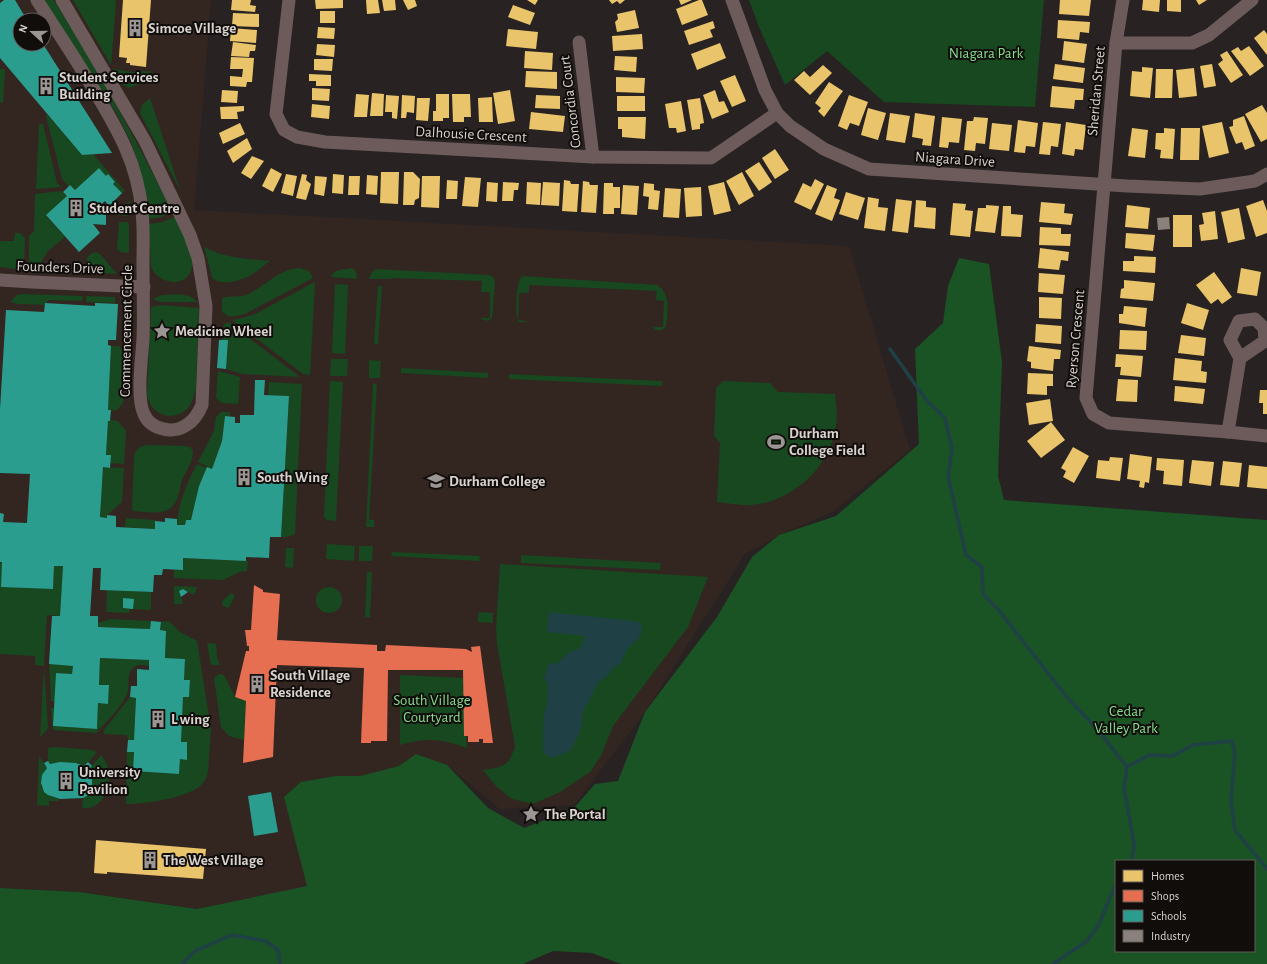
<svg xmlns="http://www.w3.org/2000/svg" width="1267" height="964" viewBox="0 0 1267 964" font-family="'Alegreya Sans',sans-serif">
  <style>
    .built { fill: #332621; fill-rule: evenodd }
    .green { fill: #17481f }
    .forest { fill: #1a5324; fill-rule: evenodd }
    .water { fill: #1f4146 }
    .homes { fill: #e9c46a }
    .shops { fill: #e76f51 }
    .schools { fill: #2a9d8f }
    .industry { fill: #8a817c }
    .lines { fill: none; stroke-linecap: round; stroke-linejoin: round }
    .stream { stroke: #1f4146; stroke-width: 3.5 }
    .minor { stroke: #6d5b5c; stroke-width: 13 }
    .labels { text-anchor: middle; stroke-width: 4; stroke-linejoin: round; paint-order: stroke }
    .poi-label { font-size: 15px; font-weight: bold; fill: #d9d3d0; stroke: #110d0b; text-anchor: start }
    .park-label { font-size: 15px; fill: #85dc8d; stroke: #110d0b }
    .street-label { font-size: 15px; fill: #d9d3d0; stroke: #110d0b }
  </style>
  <rect width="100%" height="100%" fill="#282322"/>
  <path class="built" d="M0,0H211L194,210L849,246L910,450L832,512L779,535L745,554L645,712L574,805L500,809L447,765L416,754L399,766L360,776H336L308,886L197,909L79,892L0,888ZM20,20H44V44H20Z"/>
  <g class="green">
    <path d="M44,0H54C97,69 136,139 172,211L162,217L148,219L145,194L139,166L131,142L118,116Z"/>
    <path d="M73,0H115L116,3L111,65Z"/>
    <path d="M749,0H1044L1035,107L884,102L827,51L785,85L759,27Z"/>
    <path d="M0,69H5L3,103L0,102Z"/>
    <path d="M113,69L133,72L151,71L150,78L140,84L129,88L122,84Z"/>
    <path d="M150,98L180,190L140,113L142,105Z"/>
    <path d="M47,114L82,155L93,154L125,191L122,193L113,184L115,182L108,174L106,176L99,168L75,190L70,185L69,187L62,179L46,116Z"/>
    <path d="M39,124H43L57,183L62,187L36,189Z"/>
    <path d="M61,191L67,196L46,216L65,237L48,251L37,269L29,267V236L34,231L35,194Z"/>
    <path d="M130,201L129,215L126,216L118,215L117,211Z"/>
    <path d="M175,217C180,229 194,252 192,266C189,289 159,285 151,267L149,224L162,222Z"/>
    <path d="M119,222H127L129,224V253L120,252L117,248Z"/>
    <path d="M15,233H20L25,238L24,270L0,267V241H14Z"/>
    <path d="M204,247C225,258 247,259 270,261C263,266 256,273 249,276C240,281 220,287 212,277Z"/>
    <path d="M96,252L100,254L117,274L88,272C87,263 84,254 96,252Z"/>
    <path d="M299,268L309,271L313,278L245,314L230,317L222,312V298C229,295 238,298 246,295C265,287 277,270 299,268Z"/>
    <path d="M351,268L356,271L357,279L331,277C333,269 343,270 351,268Z"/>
    <path d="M376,269L489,275L493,277L495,281L492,318L488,321L481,319V318H490V292H481L482,281L391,278V279H369L371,273Z"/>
    <path d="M522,276L657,285C671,294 668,312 666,326L662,330H655L653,327H663L664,301L656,300L657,291L529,285V293H519L518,320L527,321L525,322H519C514,316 516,282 522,276Z"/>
    <path d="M313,283H315L310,375L303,374L232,320L246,317L255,314Z"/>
    <path d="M335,284L348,285L345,354L332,353Z"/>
    <path d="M378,286H382L378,344H374Z"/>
    <path d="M23,294L83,296L82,301L48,300L45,305L19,304L10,302L17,295Z"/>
    <path d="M162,295C173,295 190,292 197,302H160L153,299Z"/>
    <path d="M86,296L115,297V303L86,302Z"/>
    <path d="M162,305L199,308L196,390C193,397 192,405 186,410C170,423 150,413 147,395L151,307Z"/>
    <path d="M228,322L300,377L242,374L226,369L228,340H222L224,325Z"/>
    <path d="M111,346H119L126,356L123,403L117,410H108Z"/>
    <path d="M331,359H348L347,376H330Z"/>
    <path d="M369,360L381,361L380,378H369Z"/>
    <path d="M401,368L488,373V378L401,373Z"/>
    <path d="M218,371L240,377L238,404L222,403L216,398Z"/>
    <path d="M509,374L662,381V386L509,379Z"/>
    <path d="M330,381L343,382L336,521L327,520L324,517Z"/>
    <path d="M723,381L770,383L778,392L835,394C836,405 838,414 836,425C831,467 792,502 751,505C740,506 728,503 717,502L720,443L714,436L716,388Z"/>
    <path d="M269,382L302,384L295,534L288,537H281L289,396L268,395Z"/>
    <path d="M373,384H377L369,520H374V527H366Z"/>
    <path d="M221,412H230V416H225L222,441L212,469L198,462L214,431L216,417Z"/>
    <path d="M110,420L118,421L126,431L124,464L110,463L106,455L108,421Z"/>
    <path d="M146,445L184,446L190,447L193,451C193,462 186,471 182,480C180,487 179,495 176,501C169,517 148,512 134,511L132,509L134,456C136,449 139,447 146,445Z"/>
    <path d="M197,464L207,468L199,486L191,520H186L185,525H177C178,503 187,483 197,464Z"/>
    <path d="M103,467L124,468L122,502L107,515V518L100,517Z"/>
    <path d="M126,518L155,520V529L125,527Z"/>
    <path d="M327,544L355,546L354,561L326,559Z"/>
    <path d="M359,546H373L372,561H359Z"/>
    <path d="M286,548H294L293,568L285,567Z"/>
    <path d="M392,552L480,556L479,561L391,556Z"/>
    <path d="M521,555L661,563L660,570L521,563Z"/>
    <path d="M183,558L248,561L247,571L239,572L223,580L174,578V570H183Z"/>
    <path d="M0,562L53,589L54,566H63L60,616L47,615L44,666L48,727L46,731L40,737L44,666L35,665V656L0,654V655Z"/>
    <path d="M500,564L708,577L688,627L613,726L601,756L590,772L560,792L533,804L512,799L496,786L483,770C503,767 508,767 515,747L497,644L496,628Z"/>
    <path d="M367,572H372L370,617H365Z"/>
    <path d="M174,586H176L197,587L194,595L183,589L179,591L183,604H174Z"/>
    <circle cx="329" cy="600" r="13"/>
    <path d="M107,590L151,592V610L130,609L129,613L106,612Z"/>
    <path d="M231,593L235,596L229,607L227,608L223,606L222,601Z"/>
    <path d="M479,612L493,613V623L478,622V615Z"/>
    <path d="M110,619L151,621L150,629L98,627V623Z"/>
    <path d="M169,621L180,632L197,641L211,729L208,772C207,776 206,779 203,783C191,798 144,804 126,804L127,752H134L133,771L179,774L180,759H187V742H181L183,697H189L190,680H184L185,659L165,658L166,631L160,630L161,622Z"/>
    <path d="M51,626L73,666L72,674L56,673L55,701H51L49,662Z"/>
    <path d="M207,643L216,644L217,657L220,665H211Z"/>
    <path d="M100,658L149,660V666C144,665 138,664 134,667C125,674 131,686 127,694C121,708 106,722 96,733L53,730L51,708H54V726L97,729L98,703L108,704L109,685H99Z"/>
    <path d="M219,674L224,675L235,697L246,701L244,740L229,736L221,727L214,678Z"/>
    <path d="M400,675L463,678L467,748C443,739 425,737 400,745Z"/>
    <path d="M130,697L136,698L134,740H128L127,735L104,734V730Z"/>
    <path d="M56,747L92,750L97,752L88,763L87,762L84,766L76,763L50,764L48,761V748Z"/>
    <path d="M101,755C116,771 109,811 82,808L83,798C94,793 92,779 88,770Z"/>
    <path d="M39,756L47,768C35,785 41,793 59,799L58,801H49V806L37,805Z"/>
  </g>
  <path class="forest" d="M959,258L989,264L1002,362L998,476L1004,500L1267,520V964H621L592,953L553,951L523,964H0V888L79,892L197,909L307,886L284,797L301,782L336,776H360L399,766L416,754L447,765L488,808L524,828L573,809L595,784L618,781L645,712L717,617L752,557L779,535L836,516L919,444L915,349L943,323L948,286ZM1116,861H1254V951H1116Z"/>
  <path class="water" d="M549,612L633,621L640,623C647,635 633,642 626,651C624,655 623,659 621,663L613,668L608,675L598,683L582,714V725L576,740L569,751L553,758L544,754L543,741L544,712L547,705L548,685L544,678L549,664L558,663L568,653L580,648L586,636L547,632Z"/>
  <g class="homes">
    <path d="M123,0H151L146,67L130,65V63H126L127,58L119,57Z"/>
    <path d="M232,0H251L250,5L256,6L255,12L231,10Z"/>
    <path d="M315,0H343V8L316,9Z"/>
    <path d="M366,0H378L380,13L367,14Z"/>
    <path d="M382,0H395L396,10L384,11Z"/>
    <path d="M403,0H415L417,6L408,10Z"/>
    <path d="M527,0H538L535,5Z"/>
    <path d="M609,0H625L620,4L617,1L612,4Z"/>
    <path d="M679,0H692L681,5Z"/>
    <path d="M699,0H702L708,15L682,25L676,9Z"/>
    <path d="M1060,0H1091L1089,16L1059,14Z"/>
    <path d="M1143,0H1160L1159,12L1142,10Z"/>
    <path d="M1167,0H1181V12L1167,11Z"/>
    <path d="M1196,0H1207L1199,5Z"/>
    <path d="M513,5L535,13L530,25L508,17Z"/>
    <path d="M635,10L639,28L617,32L615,22L618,19L617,14Z"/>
    <rect x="320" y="11" width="15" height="12"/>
    <path d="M233,13L259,14V27L232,26Z"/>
    <path d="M1058,20L1090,22L1089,33L1080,32L1079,40L1057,38Z"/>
    <path d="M713,21L715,28L710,30L713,37L689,45L684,31Z"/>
    <path d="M318,27L335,28L334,39L317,38Z"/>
    <path d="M231,28L257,30L256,43L230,41Z"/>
    <path d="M508,29L538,32L536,49L506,46Z"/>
    <path d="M1264,30L1267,34V55L1254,38Z"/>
    <path d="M642,34L643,49L613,51L612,36Z"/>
    <path d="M1064,41L1087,44L1084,63L1062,60Z"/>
    <path d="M233,42L256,45L255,51H250L249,57L231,56Z"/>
    <path d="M720,43L726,58L697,70L691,54Z"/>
    <path d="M317,44L335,45L334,57L316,55Z"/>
    <path d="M1249,46L1264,66L1250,76L1231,51L1238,47L1241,51Z"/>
    <path d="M525,51L553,53L552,70L524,68Z"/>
    <path d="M1227,51L1243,75L1231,83L1218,64L1223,60L1220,55Z"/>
    <path d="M615,56L637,57L636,72L614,70Z"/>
    <path d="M231,57L254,58L252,82H247L246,87L230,86V76L242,77L243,69H230Z"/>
    <path d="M314,59H333L332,71L314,70Z"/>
    <path d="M1055,64L1085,68L1083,83L1053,79Z"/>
    <path d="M1212,64L1216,86L1204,88L1200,66Z"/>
    <path d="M823,65L832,73L810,95L794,80L804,71L810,77Z"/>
    <path d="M1142,67L1153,68L1150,98L1130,96L1132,71L1142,72Z"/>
    <path d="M1194,68L1197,96L1179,98L1176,70Z"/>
    <path d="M1156,69H1173L1172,98H1155Z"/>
    <path d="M526,71L557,72V89L525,87Z"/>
    <path d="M309,74L331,75V86H316V81H309Z"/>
    <path d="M735,75L746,101L732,107L720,81Z"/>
    <path d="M616,77L645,78L644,93L616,92Z"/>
    <path d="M829,82L843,91L824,117L818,111L821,108L815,103Z"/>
    <path d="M1052,86L1084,89L1083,100H1075L1074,109L1050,107Z"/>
    <path d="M312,88L330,89L329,101L312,100Z"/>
    <path d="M222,90L238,91L237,103L221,102Z"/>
    <path d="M510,90L515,121L498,124L493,93Z"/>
    <path d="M715,90L719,102L724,101L729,112L712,119L703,95Z"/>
    <path d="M372,93L384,94L383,116H370Z"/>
    <path d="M356,94L369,95L367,117H354Z"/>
    <path d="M436,94H449V118H443V121H433V111H436Z"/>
    <path d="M452,94H470L471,117H464V122H453Z"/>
    <path d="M386,95L399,96L397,119L392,118V112H385Z"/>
    <path d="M402,95L415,96L414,113L407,112L406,118H401Z"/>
    <path d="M536,95L560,96V109L535,108Z"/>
    <path d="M849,95L868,102L859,126L850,123L847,130L838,126Z"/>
    <rect x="617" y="96" width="28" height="15"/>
    <path d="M492,97L493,122H479L478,98Z"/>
    <path d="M417,98H430L428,121L416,120Z"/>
    <path d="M700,98L704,123L700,124V129L692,130L687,100Z"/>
    <path d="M681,101L686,131L677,133L676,128H669L665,104Z"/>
    <path d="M312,104L330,106L329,119L311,117Z"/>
    <path d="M1262,105L1267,113V139L1261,142L1245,114Z"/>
    <path d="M244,106V111L237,112L238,119H221L220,107Z"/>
    <path d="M868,108L886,113L878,140L861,135Z"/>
    <path d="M531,112L565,116L563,132L529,129Z"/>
    <path d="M890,113L910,116L905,143L886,140Z"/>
    <path d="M915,113L935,116L931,146L922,145L923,139L912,137Z"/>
    <path d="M1244,116L1255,146L1245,150L1242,142L1236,144L1229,127L1233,126V120Z"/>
    <path d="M618,117H646L645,139L622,137V129H618Z"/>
    <path d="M942,117L962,119L959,143L949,142L948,148L939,147Z"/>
    <path d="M974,117L988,118L985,144L976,143L975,151L964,150L967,121H973Z"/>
    <path d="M1018,120L1038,123L1035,147L1026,146L1025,153L1014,152Z"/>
    <path d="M1043,122L1061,124L1058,147L1051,146L1050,155L1039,154Z"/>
    <path d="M1066,122L1086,125L1083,150L1075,149L1074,156L1062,154Z"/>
    <path d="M1222,122L1229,153L1209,158L1202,126Z"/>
    <path d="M240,123L245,134L223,144L219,133Z"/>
    <path d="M992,123L1012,125L1009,151L989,149Z"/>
    <path d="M1132,128L1148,130L1145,158L1128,156Z"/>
    <path d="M1164,128L1175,129L1173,159L1160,158L1161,150L1155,149L1156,133H1164Z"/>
    <path d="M1181,128H1200L1199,160H1180Z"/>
    <path d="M247,138L252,149L233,163L227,151Z"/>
    <path d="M775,149L789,170L775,179L762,158Z"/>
    <path d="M252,156L264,161L251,179L241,173Z"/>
    <path d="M759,162L772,182L759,191L745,171Z"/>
    <path d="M271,168L282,174L273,192L262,186Z"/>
    <path d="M381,172H399L398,204L380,203Z"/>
    <path d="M404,172H413L420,179L419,198L415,200L414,205H403Z"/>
    <path d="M742,172L754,196L739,205L726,181Z"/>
    <path d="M286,174L297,176L293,196L281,193Z"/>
    <path d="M302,174L307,175L306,180L311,184L306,200L296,198Z"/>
    <path d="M333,174L344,175L343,194L332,193Z"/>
    <path d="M367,175L378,176L377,195L366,194Z"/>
    <path d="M315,176L327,177L324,196L314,194Z"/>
    <path d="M349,176H360L359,195H348Z"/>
    <path d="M422,176H440L439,208L421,207Z"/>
    <path d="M465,177L481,178L478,207L462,206Z"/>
    <path d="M815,179L824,184L811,210L794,202L803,183L811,187Z"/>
    <path d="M447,180L458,181L457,199H446Z"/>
    <path d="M564,180L570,181L571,184H579L577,212L562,211Z"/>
    <path d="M583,181L589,182L590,185H598L596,213L581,212Z"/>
    <path d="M487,182L498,183L497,202L486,201Z"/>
    <path d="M503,182L519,183L518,190H514L513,201H502Z"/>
    <path d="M527,182L541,183L540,205L526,204Z"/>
    <path d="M543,182L560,183L559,206L541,205Z"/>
    <path d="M724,182L731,211L714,215L708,186Z"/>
    <path d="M604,183H613V187H620V208H614V214H603Z"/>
    <path d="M644,183L654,184V190L660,191L658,210L648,209L649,197L643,196Z"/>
    <path d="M623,185L639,186L637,215L621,214Z"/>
    <path d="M827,185L837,189L834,198L840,200L832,221L815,214Z"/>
    <path d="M701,187L702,216L686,217L684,188Z"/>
    <path d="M665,188L681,189L679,218L663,217Z"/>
    <path d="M846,192L865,198L858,220L839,214Z"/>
    <path d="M868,197L879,199L878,207L888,208L885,231L864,228Z"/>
    <path d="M896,199L912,201L908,233L892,231Z"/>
    <path d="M916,200L926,201V207L936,208L935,229L914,227Z"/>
    <path d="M1263,200L1267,211V233L1256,237L1246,206Z"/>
    <path d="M1041,202L1065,204L1064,213L1073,214L1071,225L1039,222Z"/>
    <path d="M953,203L966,204L965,210L973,211L970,237L950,235Z"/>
    <path d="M986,205L999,206L995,233L975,231L978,208H986Z"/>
    <path d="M1127,205L1150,208L1148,229L1125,227Z"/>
    <path d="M1003,206H1011V214L1023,215L1021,237L1001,236Z"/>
    <path d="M1239,208L1245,239L1228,243L1221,212Z"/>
    <path d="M1215,211L1218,239L1201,241L1199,225L1204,224L1202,213Z"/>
    <rect x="1173" y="215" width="19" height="32"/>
    <path d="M1040,227L1061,228V234H1071L1070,246L1039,245Z"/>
    <path d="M1126,233L1155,235L1153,251L1125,248Z"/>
    <path d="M1040,248L1069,252L1068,261L1061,260L1059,270L1038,268Z"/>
    <path d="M1134,256L1156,257L1155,273L1123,271V261H1134Z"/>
    <path d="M1241,268L1261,272L1257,296L1237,293Z"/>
    <path d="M1214,272L1232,297L1222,304L1218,299L1211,304L1196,285Z"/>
    <path d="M1039,273L1065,275L1063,294L1038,292Z"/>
    <path d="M1124,280L1155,283L1153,301L1120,298L1121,289L1124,288Z"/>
    <path d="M1039,297L1062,298L1061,319L1039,318Z"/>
    <path d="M1187,303L1209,310L1203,330L1181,323Z"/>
    <path d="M1124,306L1147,308L1145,327L1119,323V314H1123Z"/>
    <path d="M1036,324L1062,326L1061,344L1035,342Z"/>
    <path d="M1120,330L1147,331L1146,350L1119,349Z"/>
    <path d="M1181,335L1206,338L1204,356L1178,353Z"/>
    <path d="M1029,346L1061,350L1060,359H1054L1053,371L1031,368V362L1027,361Z"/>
    <path d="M1116,354L1143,356L1141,377L1120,375L1121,367H1115Z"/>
    <path d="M1175,358L1202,361L1201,371L1207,372L1206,383L1173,380Z"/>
    <path d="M1028,373L1053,374V386H1047V395L1027,394Z"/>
    <path d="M1118,379L1138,380L1137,402L1116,401Z"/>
    <path d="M1175,386L1205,389L1203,404L1174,401Z"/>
    <path d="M1260,390H1267V414H1263V403H1259Z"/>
    <path d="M1050,399L1053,421L1029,425L1026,403Z"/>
    <path d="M1051,422L1065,440L1041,458L1027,441Z"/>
    <path d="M1073,447L1089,456L1074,483L1063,477L1066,471L1061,468Z"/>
    <path d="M1130,454L1152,457L1149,483L1145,482L1144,488L1139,487L1140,481L1127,479Z"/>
    <path d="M1110,457L1123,458L1120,481L1096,478L1098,460L1109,461Z"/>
    <path d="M1157,458L1184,460L1182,486L1163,484L1164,471L1156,470Z"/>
    <path d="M1192,460L1214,462L1211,486L1189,483Z"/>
    <path d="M1223,461L1242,463L1239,487L1220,485Z"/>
    <path d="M1249,465L1267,467V489L1247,487Z"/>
    <path d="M96,840L206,849L203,879L107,872V874L94,873Z"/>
  </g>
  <path class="shops" d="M254,585L263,590V592L280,594L277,640L377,645V651H385L386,645L466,649L472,652L471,647L480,646L493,743H483V739H479V742H468V736H464L463,670H388L387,741H371V743H361L364,668L277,665L273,757L243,763L246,701L235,697L246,651H249V646H247L245,630H251Z"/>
  <g class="schools">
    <path d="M4,0H15L27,20H20V44H43L112,153L82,155L0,58V3Z"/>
    <path d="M99,168L106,176L108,174L115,182L113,184L122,193L109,206L105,201L95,210L106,211V225L93,224L100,233L79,252L46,215L67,196L63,192L70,185L75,190Z"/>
    <path d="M45,303L95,306V303L118,304L116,340H108V345L111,346L108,410H111L110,421H108L106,455H111L110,468L103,467L100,517L107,518V515L116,516V527L155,529V521L165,522V518L177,519V525H185L186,520H191L199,486L207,467L212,469L222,441L225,416L235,417V423H240V415H254L255,380H265L264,395L289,396L281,537H270L269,558L246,557V561L183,558V570L163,569L162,575H154L153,592L100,590L101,568H93L90,616H98V627L150,629L151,621L161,622L160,630L166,631L165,658L185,659L184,680H190L189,697H183L181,742H187V760L180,759L179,774L133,771L134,752H127L128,740H134L136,698L130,697L131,686H137V669L149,670V660L100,658L99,685H109L108,704L98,703L97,729L53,726L56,673L72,674L73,666L49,664L52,616H60L63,566H54L53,589L1,587L2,562H0V513L4,514L3,522L27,523L30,474L0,473V409L6,310L44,312Z"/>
    <path d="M219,340H228L226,369L217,368Z"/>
    <path d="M183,589L188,592L181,597L179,591Z"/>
    <path d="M123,598L134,599L133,609L123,608Z"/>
    <path d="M48,761L50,764L60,762L76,763L84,766L88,762L92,766L88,770L92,779V786L87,796L83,798L60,799L48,795L44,792L41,783L42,775L47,768L44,763Z"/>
    <path d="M271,792L278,832L254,836L248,796Z"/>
  </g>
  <path class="industry" d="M1169,217L1170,229L1158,230L1157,218Z"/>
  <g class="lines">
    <g class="stream">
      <path d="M890,349L927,401L945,418L952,449L948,476L966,555L982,567L983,594L997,608L1066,696L1097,729L1127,767"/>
      <path d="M1127,767L1149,755L1173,756L1193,745L1232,741L1235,753L1231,801L1235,830L1267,869"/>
      <path d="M1127,767L1124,788L1134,844L1132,861"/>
      <path d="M182,964L195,951L232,935L266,941L278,950L280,964"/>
      <path d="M1053,964L1087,941L1099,924L1116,884"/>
    </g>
    <g class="minor">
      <path d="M37,0C56,30 76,59 94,90C118,130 138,164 142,212C144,229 143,246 143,263C143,289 144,314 143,339C142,357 136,398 144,414C150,429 172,434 185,426C194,421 198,414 202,405L206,306L198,258L190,235L145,141L62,0"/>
      <path d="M289,0L276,114L284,130L297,137L325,142L593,157L711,158L777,113"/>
      <path d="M732,0L765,90L777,113L790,126L824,149L869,169L1127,186L1200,189L1255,181L1267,174"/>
      <path d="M1123,0L1116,43L1086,398L1093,414L1109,423L1228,432L1267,436"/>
      <path d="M579,42L593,157"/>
      <path d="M1116,43H1192L1209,35L1252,0"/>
      <path d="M0,280L32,282L144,287"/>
      <path d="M1228,432L1240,358L1230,340L1239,321L1255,319L1264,328L1265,341L1240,358"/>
    </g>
  </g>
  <defs>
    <g id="building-bare" transform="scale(1.38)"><path d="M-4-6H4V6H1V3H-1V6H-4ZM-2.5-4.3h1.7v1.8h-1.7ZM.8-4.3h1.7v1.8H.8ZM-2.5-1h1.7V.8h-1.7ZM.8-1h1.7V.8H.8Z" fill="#9b9593" stroke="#110d0b" stroke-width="2.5" paint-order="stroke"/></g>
    <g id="sight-bare" transform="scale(1.38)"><path d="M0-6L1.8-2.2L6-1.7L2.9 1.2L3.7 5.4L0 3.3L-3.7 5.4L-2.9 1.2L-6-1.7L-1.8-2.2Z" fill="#9b9593" stroke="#110d0b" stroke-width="2.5" paint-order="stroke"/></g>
    <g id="stadium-bare" transform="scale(1.38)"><path d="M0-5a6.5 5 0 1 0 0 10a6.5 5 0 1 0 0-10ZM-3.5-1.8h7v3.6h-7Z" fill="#9b9593" stroke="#110d0b" stroke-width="2.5" paint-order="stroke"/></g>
    <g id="university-bare" transform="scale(1.38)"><path d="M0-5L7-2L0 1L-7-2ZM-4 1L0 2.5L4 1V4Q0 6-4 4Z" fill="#9b9593" stroke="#110d0b" stroke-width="2.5" paint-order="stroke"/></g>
  </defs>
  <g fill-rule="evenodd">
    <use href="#building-bare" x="135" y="28"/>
    <use href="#building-bare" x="46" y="86"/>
    <use href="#building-bare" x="76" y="208"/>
    <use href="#sight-bare" x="162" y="331"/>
    <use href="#stadium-bare" x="776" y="442"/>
    <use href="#building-bare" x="244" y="477"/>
    <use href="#university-bare" x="436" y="481"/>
    <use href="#building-bare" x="257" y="684"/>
    <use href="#building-bare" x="158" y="719"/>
    <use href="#building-bare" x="66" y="781"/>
    <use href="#sight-bare" x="531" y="814"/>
    <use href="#building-bare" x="150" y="860"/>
  </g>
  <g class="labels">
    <g class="poi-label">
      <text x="148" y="33">Simcoe Village</text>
      <text x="59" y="82">Student Services<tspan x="59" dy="17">Building</tspan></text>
      <text x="89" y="213">Student Centre</text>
      <text x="175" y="336">Medicine Wheel</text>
      <text x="789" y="438">Durham<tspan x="789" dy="17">College Field</tspan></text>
      <text x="257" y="482">South Wing</text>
      <text x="449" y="486">Durham College</text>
      <text x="270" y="680">South Village<tspan x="270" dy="17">Residence</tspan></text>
      <text x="171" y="724">L wing</text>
      <text x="79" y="777">University<tspan x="79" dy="17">Pavilion</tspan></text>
      <text x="544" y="819">The Portal</text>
      <text x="163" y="865">The West Village</text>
    </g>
    <g class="park-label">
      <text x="986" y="58">Niagara Park</text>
      <text x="432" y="705">South Village<tspan x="432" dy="17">Courtyard</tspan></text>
      <text x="1126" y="716">Cedar<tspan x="1126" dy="17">Valley Park</tspan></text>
    </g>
    <g class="street-label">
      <text transform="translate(1096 91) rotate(-85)" y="5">Sheridan Street</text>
      <text transform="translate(570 102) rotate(-97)" y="5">Concordia Court</text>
      <text transform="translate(471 134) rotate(3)" y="5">Dalhousie Crescent</text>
      <text transform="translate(955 159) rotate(4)" y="5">Niagara Drive</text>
      <text transform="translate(60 267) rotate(2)" y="5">Founders Drive</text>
      <text transform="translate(126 331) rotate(-89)" y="5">Commencement Circle</text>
      <text transform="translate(1075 339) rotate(-85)" y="5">Ryerson Crescent</text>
    </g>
  </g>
  <rect x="1115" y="860" width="140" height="92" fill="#110d0b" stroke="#615c5a"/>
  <rect x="1123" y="870" width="20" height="12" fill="#e9c46a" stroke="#615c5a"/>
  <text x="1151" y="880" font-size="12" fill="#d9d3d0">Homes</text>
  <rect x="1123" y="890" width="20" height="12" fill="#e76f51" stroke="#615c5a"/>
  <text x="1151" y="900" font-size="12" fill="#d9d3d0">Shops</text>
  <rect x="1123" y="910" width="20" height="12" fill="#2a9d8f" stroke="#615c5a"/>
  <text x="1151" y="920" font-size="12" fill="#d9d3d0">Schools</text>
  <rect x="1123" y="930" width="20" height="12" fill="#8a817c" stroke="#615c5a"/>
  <text x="1151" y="940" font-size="12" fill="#d9d3d0">Industry</text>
  <g transform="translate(32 32) rotate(291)"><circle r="19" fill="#110d0b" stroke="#615c5a"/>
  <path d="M0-3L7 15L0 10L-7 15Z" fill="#9b9593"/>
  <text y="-6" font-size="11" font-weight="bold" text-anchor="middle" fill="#d9d3d0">N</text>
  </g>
</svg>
